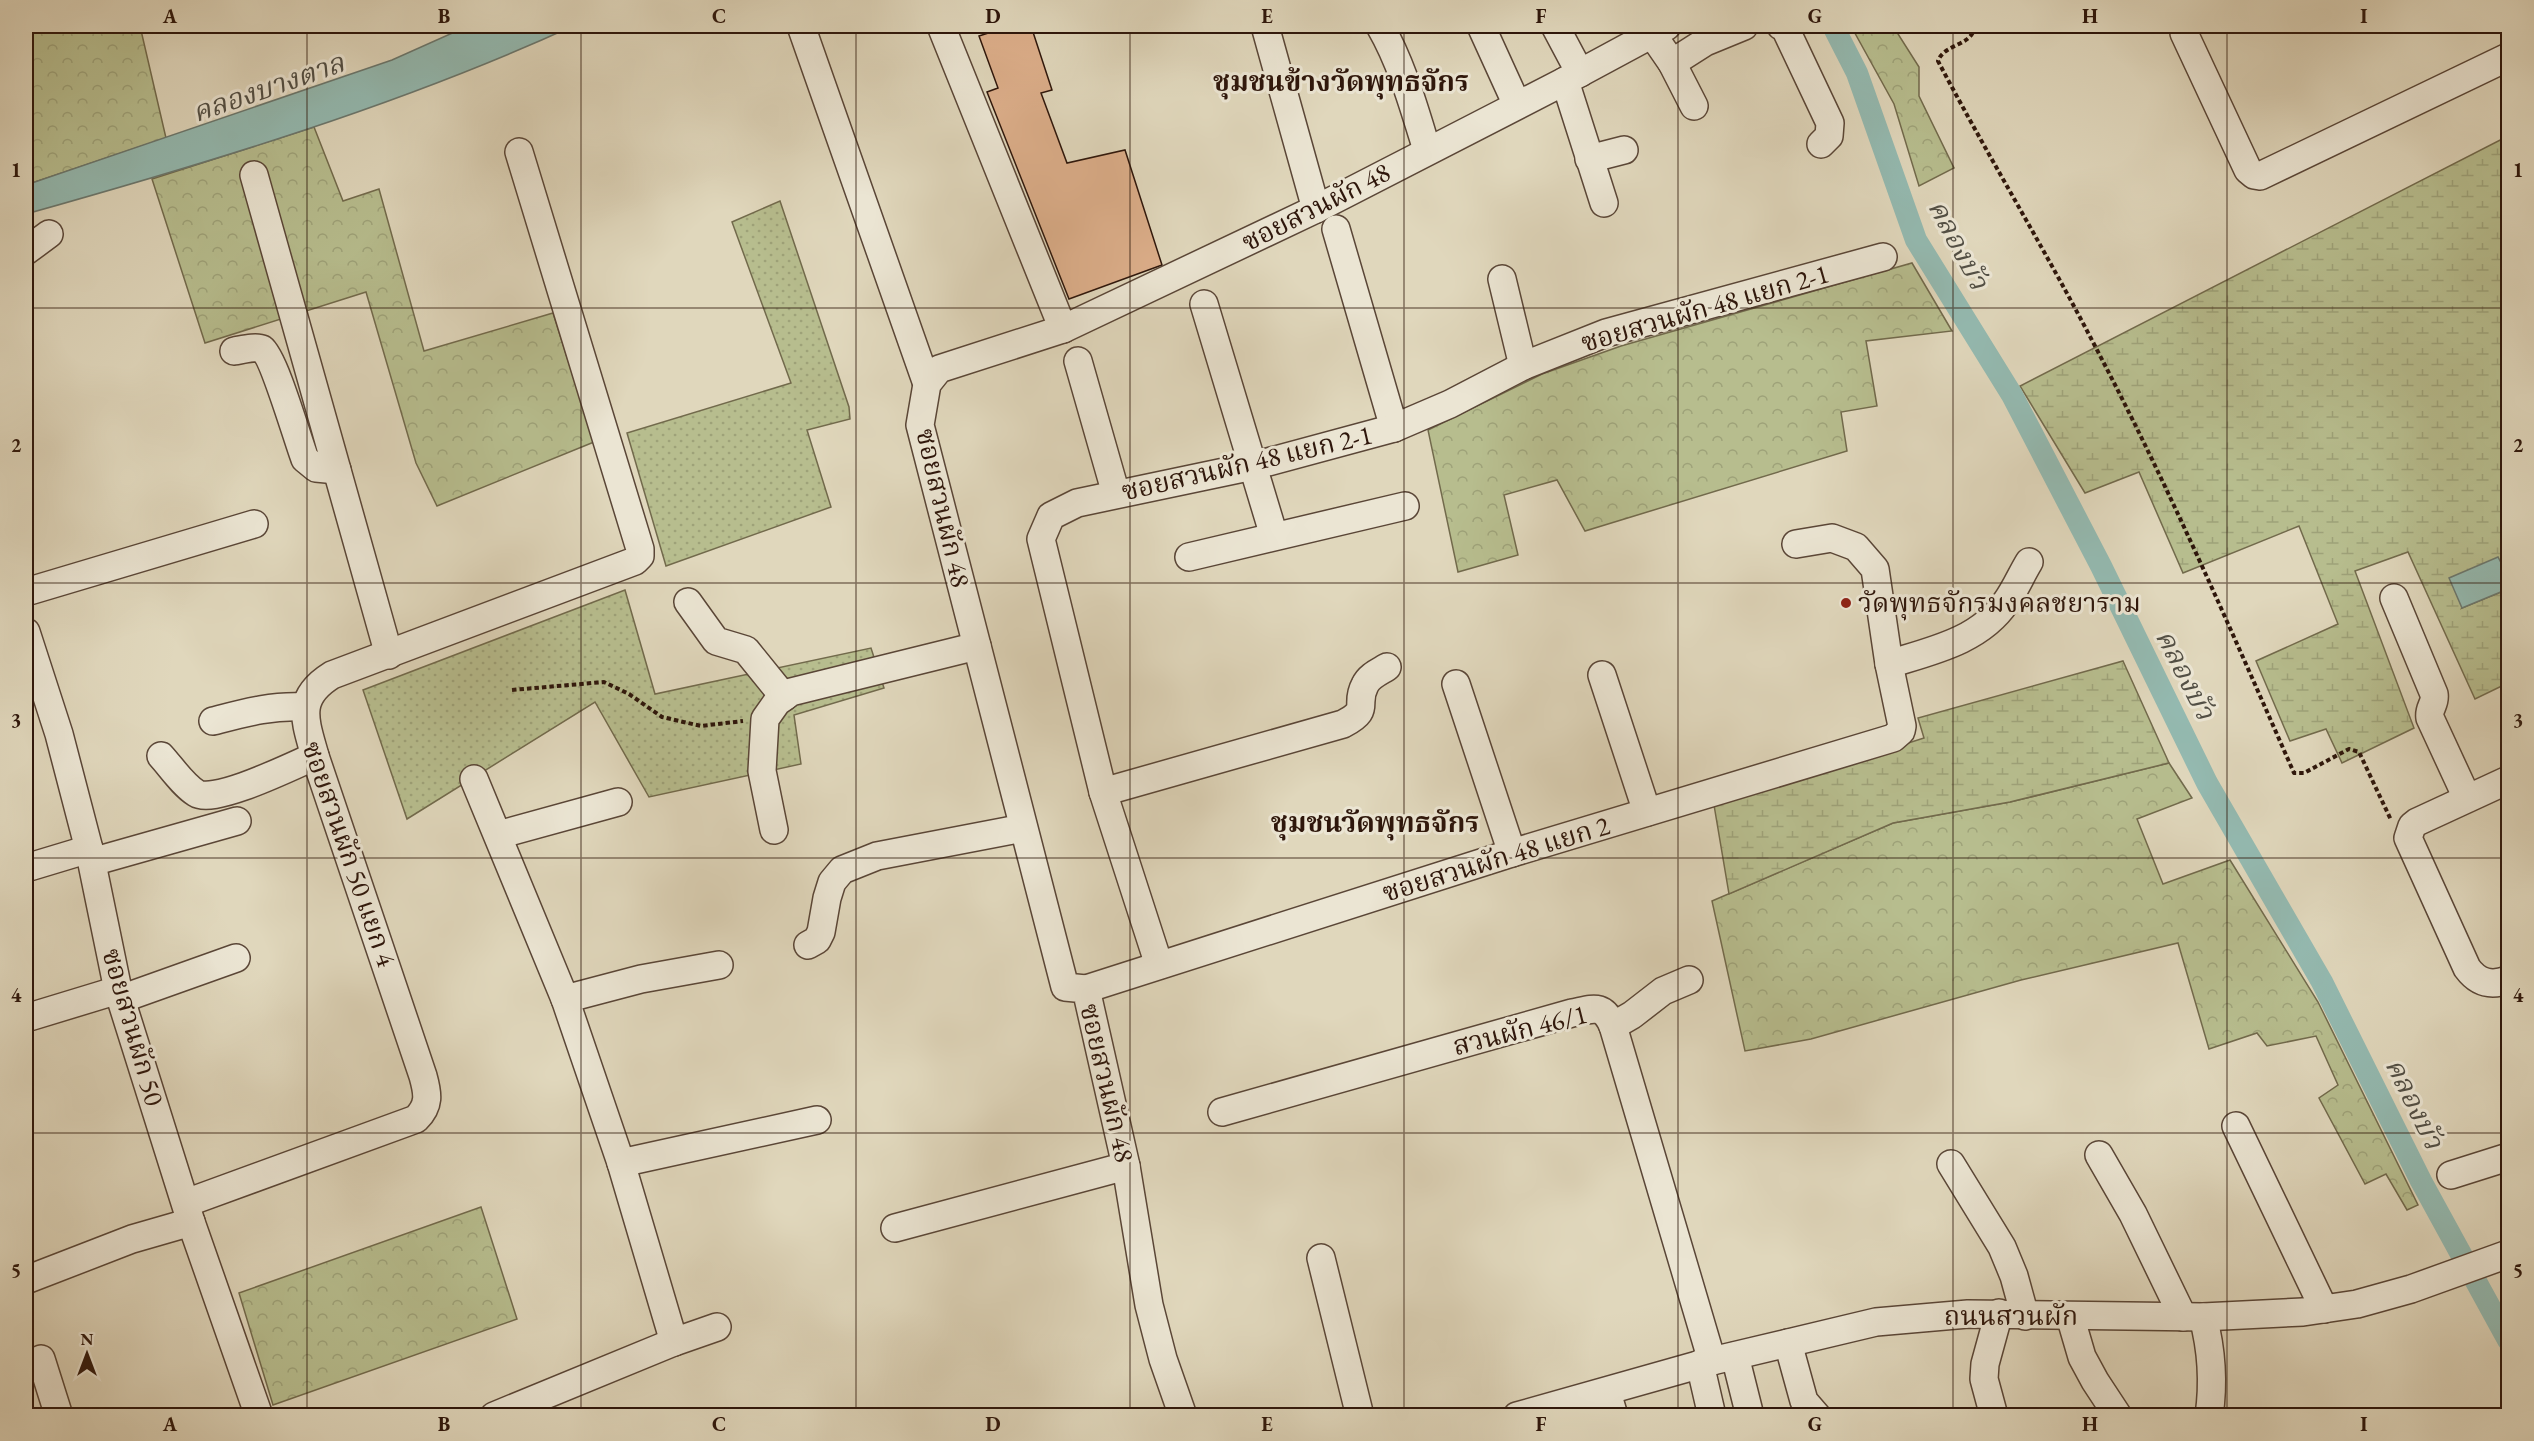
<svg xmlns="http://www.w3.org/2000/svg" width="2534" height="1441" viewBox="0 0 2534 1441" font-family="'EB Garamond','Noto Serif Thai',serif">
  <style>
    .grass { fill: url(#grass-dots); stroke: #726a4c; stroke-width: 1.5 }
    .forest { fill: url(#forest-crowns); stroke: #726a4c; stroke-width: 1.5 }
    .wetland { fill: url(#wetland-marsh); stroke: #726a4c; stroke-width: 1.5 }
    .water { fill: #94bab1; stroke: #6b786f; stroke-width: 1.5 }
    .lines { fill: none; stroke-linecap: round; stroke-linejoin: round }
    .canal { stroke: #94bab1; stroke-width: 22 }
    .building { fill: #dcae8a; stroke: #2e160b; stroke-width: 1.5 }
    .minor-casing { stroke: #5a4637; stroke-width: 30 }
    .path { stroke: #2e160b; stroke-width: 4; stroke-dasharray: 4.5 3; stroke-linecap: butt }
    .minor { stroke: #ebe5d3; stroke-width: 27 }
    .grid { fill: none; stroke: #2e160b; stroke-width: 1.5; stroke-opacity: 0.55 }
    .poi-dot { fill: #8f2418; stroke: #ebe5d3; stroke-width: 2 }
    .labels { text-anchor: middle; stroke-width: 6; stroke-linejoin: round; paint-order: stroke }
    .street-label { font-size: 27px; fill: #2e160b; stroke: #ebe5d3 }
    .poi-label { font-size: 27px; fill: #2e160b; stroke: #ebe5d3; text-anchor: start }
    .neighbourhood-label { font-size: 28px; font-weight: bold; fill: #2e160b; stroke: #ebe5d3 }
    .water-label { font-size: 28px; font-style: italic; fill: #524f45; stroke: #ebe5d3 }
    .neatline { fill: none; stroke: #2e160b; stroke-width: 2 }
    .grid-label { font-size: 20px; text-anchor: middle; font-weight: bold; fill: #2e160b }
  </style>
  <defs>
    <pattern id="grass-dots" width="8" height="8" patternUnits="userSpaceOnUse" patternTransform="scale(1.5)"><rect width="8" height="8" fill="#b7bd8e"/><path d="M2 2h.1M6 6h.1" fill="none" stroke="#9ea279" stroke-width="1.8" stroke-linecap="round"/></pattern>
    <pattern id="forest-crowns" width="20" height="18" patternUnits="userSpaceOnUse" patternTransform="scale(1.5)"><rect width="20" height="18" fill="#b7bd8e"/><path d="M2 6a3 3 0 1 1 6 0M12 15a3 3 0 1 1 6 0" fill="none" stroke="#9ea279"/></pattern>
    <pattern id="wetland-marsh" width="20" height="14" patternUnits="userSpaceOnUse" patternTransform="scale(1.5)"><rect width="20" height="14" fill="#b7bd8e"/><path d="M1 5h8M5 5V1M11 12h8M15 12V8" fill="none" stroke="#9ea279"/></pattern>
  </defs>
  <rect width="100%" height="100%" fill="#e0d7bc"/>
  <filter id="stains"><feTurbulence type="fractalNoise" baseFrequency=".00333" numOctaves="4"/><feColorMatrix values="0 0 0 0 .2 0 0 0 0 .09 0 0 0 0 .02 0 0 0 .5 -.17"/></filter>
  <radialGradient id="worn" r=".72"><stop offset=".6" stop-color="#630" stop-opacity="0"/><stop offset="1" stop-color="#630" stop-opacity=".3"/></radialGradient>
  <g class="grass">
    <path d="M780,201L849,407L850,419L807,430L831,507L666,566L627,433L791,383L732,222Z"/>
    <path d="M625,590L655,694L871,648L884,688L794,715L801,764L649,797L595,702L407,819L363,690Z"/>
  </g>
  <g class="forest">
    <path d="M26,26H140L166,138L26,185Z"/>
    <path d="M1851,26H1893L1919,67V96L1954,168L1919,186L1894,104Z"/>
    <path d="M314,127L343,201L379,189L424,351L553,313L594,442L437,506L416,463L366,292L205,343L152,179Z"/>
    <path d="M1912,263L1952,331L1866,341L1877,406L1841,412L1847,451L1585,531L1557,480L1504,495L1518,555L1458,572L1428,430L1542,374L1621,346Z"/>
    <path d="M2169,763L2192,798L2137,819L2163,884L2230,860L2318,1002L2418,1205L2407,1210L2386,1174L2365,1184L2319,1098L2338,1085L2316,1036L2267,1046L2257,1033L2209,1049L2178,943L2021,980L1811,1039L1745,1051L1712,901L1893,823L2010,802Z"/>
    <path d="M481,1207L517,1319L273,1405L239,1293Z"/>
  </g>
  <g class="wetland">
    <path d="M2508,136V576L2498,558L2462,608L2508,589V683L2475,699L2408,552L2355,571L2414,728L2342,763L2326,729L2290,741L2256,661L2338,624L2299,526L2183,573L2139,472L2085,493L2020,386Z"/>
    <path d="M2123,661L2169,763L2010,802L1893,823L1729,894L1714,805L1924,738L1918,718Z"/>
  </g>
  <g class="water">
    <path d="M468,26H573C398,106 211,162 26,214V185L392,60Z"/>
    <path d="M2498,557L2508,576V589L2462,608L2449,578Z"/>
  </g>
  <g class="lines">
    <path class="canal" d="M1833,26L1857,73L1916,240L2012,395L2101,566L2207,783L2322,982L2421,1181L2508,1340"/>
  </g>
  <path class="building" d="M1010,26H1031L1052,90L1041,93L1067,163L1125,150L1162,265L1069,299L987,92L998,88L979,36Z"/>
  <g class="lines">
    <g class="minor-casing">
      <g id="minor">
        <path d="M801,26L927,384"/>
        <path d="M941,26L1063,329"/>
        <path d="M1265,26L1316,209"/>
        <path d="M1380,26C1402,64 1414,108 1427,150"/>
        <path d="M1481,26L1517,105"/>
        <path d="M1555,26L1580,73"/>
        <path d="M1781,26L1785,28L1830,123L1829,136L1821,144"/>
        <path d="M2184,26V33L2248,170L2254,175L2260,176L2508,57"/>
        <path d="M1652,34L1672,63L1694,106"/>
        <path d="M1672,63L1705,42L1744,26"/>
        <path d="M1565,81L1604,203"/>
        <path d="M1589,159L1624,150"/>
        <path d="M254,175L389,655"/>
        <path d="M1336,229L1394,428"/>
        <path d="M26,251L49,234"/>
        <path d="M1502,279L1523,366"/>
        <path d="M1204,304L1274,536"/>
        <path d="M234,351C241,350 256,346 262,349C274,357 298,441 305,459L316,468L337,470"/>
        <path d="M1078,361L1116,494"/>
        <path d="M1189,557L1405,506"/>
        <path d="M26,592L254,524"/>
        <path d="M2394,598L2434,694C2436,704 2428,708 2430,718L2467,798"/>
        <path d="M688,602L716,641L746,650L784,697"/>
        <path d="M26,632L59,734L89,849L118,990L191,1222L259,1416"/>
        <path d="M1889,664C1931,651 1980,641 2006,602C2015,590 2021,575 2029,562"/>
        <path d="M1602,675L1647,812"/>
        <path d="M1456,684L1512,853"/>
        <path d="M213,721C244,713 272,705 305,707"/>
        <path d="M161,756C171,767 183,785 196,793C214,805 294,765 315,756"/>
        <path d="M474,779L565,999L621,1163L674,1342"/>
        <path d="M2508,780L2417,822L2412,826L2408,838L2467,968C2478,983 2491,986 2508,980"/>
        <path d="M1103,792L1343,724C1372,709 1354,705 1365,685C1369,676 1379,672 1387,667"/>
        <path d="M774,830L762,771L765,719L777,702L791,692L977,646"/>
        <path d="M498,835L618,802"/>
        <path d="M92,862L237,821"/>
        <path d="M26,868L89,849"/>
        <path d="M808,945L817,940L821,932L827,898L832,882L842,870L877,856L1023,828"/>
        <path d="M1159,965L1103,792L1041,539L1051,516L1077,503L1253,466L1394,428L1450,404L1523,366L1606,333L1883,257"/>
        <path d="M1086,989L1512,853L1893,738L1901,731L1902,726L1889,664L1875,569L1856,547L1832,538L1796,544"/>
        <path d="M121,999L236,958"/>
        <path d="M565,999L641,979L719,965"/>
        <path d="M26,1018L118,990"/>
        <path d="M1613,1026L1632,1015L1663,991L1689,980"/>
        <path d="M1222,1112L1572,1013C1593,1009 1603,1003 1613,1026L1712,1361"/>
        <path d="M2236,1126L2324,1309"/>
        <path d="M2099,1155L2133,1214L2183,1317"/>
        <path d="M621,1163L817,1120"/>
        <path d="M1951,1164L2002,1247L2014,1276L2025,1316"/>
        <path d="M2451,1175L2508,1157"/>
        <path d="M186,1203L416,1119C430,1105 428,1094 423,1076L315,756C305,720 295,698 332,675L635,561L640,556V549L519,152"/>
        <path d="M895,1228L1126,1166"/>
        <path d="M1321,1258L1360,1416"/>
        <path d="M26,1280L132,1239L191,1222"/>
        <path d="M2070,1316L2082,1357L2095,1381L2118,1416"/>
        <path d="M2203,1317C2212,1351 2214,1381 2209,1416"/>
        <path d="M1788,1343L1804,1401L1817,1416"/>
        <path d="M1735,1356L1750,1416"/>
        <path d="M41,1359L59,1416"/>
        <path d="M1700,1364L1712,1416"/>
        <path d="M1607,1392L1614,1416"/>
        <path d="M494,1416L674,1342L717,1327"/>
        <path d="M1183,1416L1163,1359L1149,1305L1126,1166L1086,989L1065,987L920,425L927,384L939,369L1063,329L1316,209L1565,81L1667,26"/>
        <path d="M1517,1416L1712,1361L1876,1322L1968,1314L2203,1317L2303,1312L2357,1304L2411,1289L2508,1254"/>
        <path d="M1994,1416L1984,1379L1985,1364L1999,1313"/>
      </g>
    </g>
    <g class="path">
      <path d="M1972,26L1974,29C1970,46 1944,44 1938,61C1989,158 2046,251 2096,348C2169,487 2231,630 2294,773H2304L2349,749L2359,752L2391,820"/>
      <path d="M512,690L604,682L629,694L662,717L701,726L743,721"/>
    </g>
    <use href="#minor" class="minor"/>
  </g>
  <path class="grid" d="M307,26V1416M581,26V1416M856,26V1416M1130,26V1416M1404,26V1416M1678,26V1416M1953,26V1416M2227,26V1416M26,308H2508M26,583H2508M26,858H2508M26,1133H2508"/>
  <circle class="poi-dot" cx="1846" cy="603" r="6"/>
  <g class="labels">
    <g class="street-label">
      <text transform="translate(1316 207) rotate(-27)" y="9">ซอยสวนผัก 48</text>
      <text transform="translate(1705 308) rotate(-16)" y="9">ซอยสวนผัก 48 แยก 2-1</text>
      <text transform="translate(1247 463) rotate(-13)" y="9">ซอยสวนผัก 48 แยก 2-1</text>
      <text transform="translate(943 508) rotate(77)" y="9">ซอยสวนผัก 48</text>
      <text transform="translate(349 854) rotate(71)" y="9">ซอยสวนผัก 50 แยก 4</text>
      <text transform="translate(1496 859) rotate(-17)" y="9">ซอยสวนผัก 48 แยก 2</text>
      <text transform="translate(133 1027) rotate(74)" y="9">ซอยสวนผัก 50</text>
      <text transform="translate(1520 1030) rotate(-14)" y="9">สวนผัก 46/1</text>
      <text transform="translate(1107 1083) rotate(77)" y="9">ซอยสวนผัก 48</text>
      <text x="2011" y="1325">ถนนสวนผัก</text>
    </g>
    <g class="poi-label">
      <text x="1858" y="612">วัดพุทธจักรมงคลชยาราม</text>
    </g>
    <g class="neighbourhood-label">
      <text x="1341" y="91">ชุมชนข้างวัดพุทธจักร</text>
      <text x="1375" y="832">ชุมชนวัดพุทธจักร</text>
    </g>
    <g class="water-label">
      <text transform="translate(268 87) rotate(-19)" y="10">คลองบางตาล</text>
      <text transform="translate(1959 244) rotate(62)" y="10">คลองบัว</text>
      <text transform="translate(2186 674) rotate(63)" y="10">คลองบัว</text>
      <text transform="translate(2415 1103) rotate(64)" y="10">คลองบัว</text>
    </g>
  </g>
  <rect width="2534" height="1441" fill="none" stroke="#e0d7bc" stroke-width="66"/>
  <g transform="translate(87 1354)" stroke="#ebe5d3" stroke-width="4.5" paint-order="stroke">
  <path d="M0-4.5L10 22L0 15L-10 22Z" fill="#2e160b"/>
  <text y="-9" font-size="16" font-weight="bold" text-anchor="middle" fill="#2e160b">N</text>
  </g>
  <rect x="33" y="33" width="2468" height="1375" class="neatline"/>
  <g class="grid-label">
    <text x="170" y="23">A</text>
    <text x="444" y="23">B</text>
    <text x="719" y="23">C</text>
    <text x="993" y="23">D</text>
    <text x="1267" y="23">E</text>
    <text x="1541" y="23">F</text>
    <text x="1815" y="23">G</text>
    <text x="2090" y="23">H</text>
    <text x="2364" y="23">I</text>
    <text x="16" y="177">1</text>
    <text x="2518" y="177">1</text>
    <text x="16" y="452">2</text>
    <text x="2518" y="452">2</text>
    <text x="16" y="727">3</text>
    <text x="2518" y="727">3</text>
    <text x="16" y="1002">4</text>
    <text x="2518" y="1002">4</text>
    <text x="16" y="1277">5</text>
    <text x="2518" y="1277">5</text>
    <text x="170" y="1431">A</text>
    <text x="444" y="1431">B</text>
    <text x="719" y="1431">C</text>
    <text x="993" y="1431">D</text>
    <text x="1267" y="1431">E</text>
    <text x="1541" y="1431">F</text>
    <text x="1815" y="1431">G</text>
    <text x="2090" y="1431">H</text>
    <text x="2364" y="1431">I</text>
  </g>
  <rect width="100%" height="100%" filter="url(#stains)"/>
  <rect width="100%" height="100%" fill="url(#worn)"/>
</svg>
